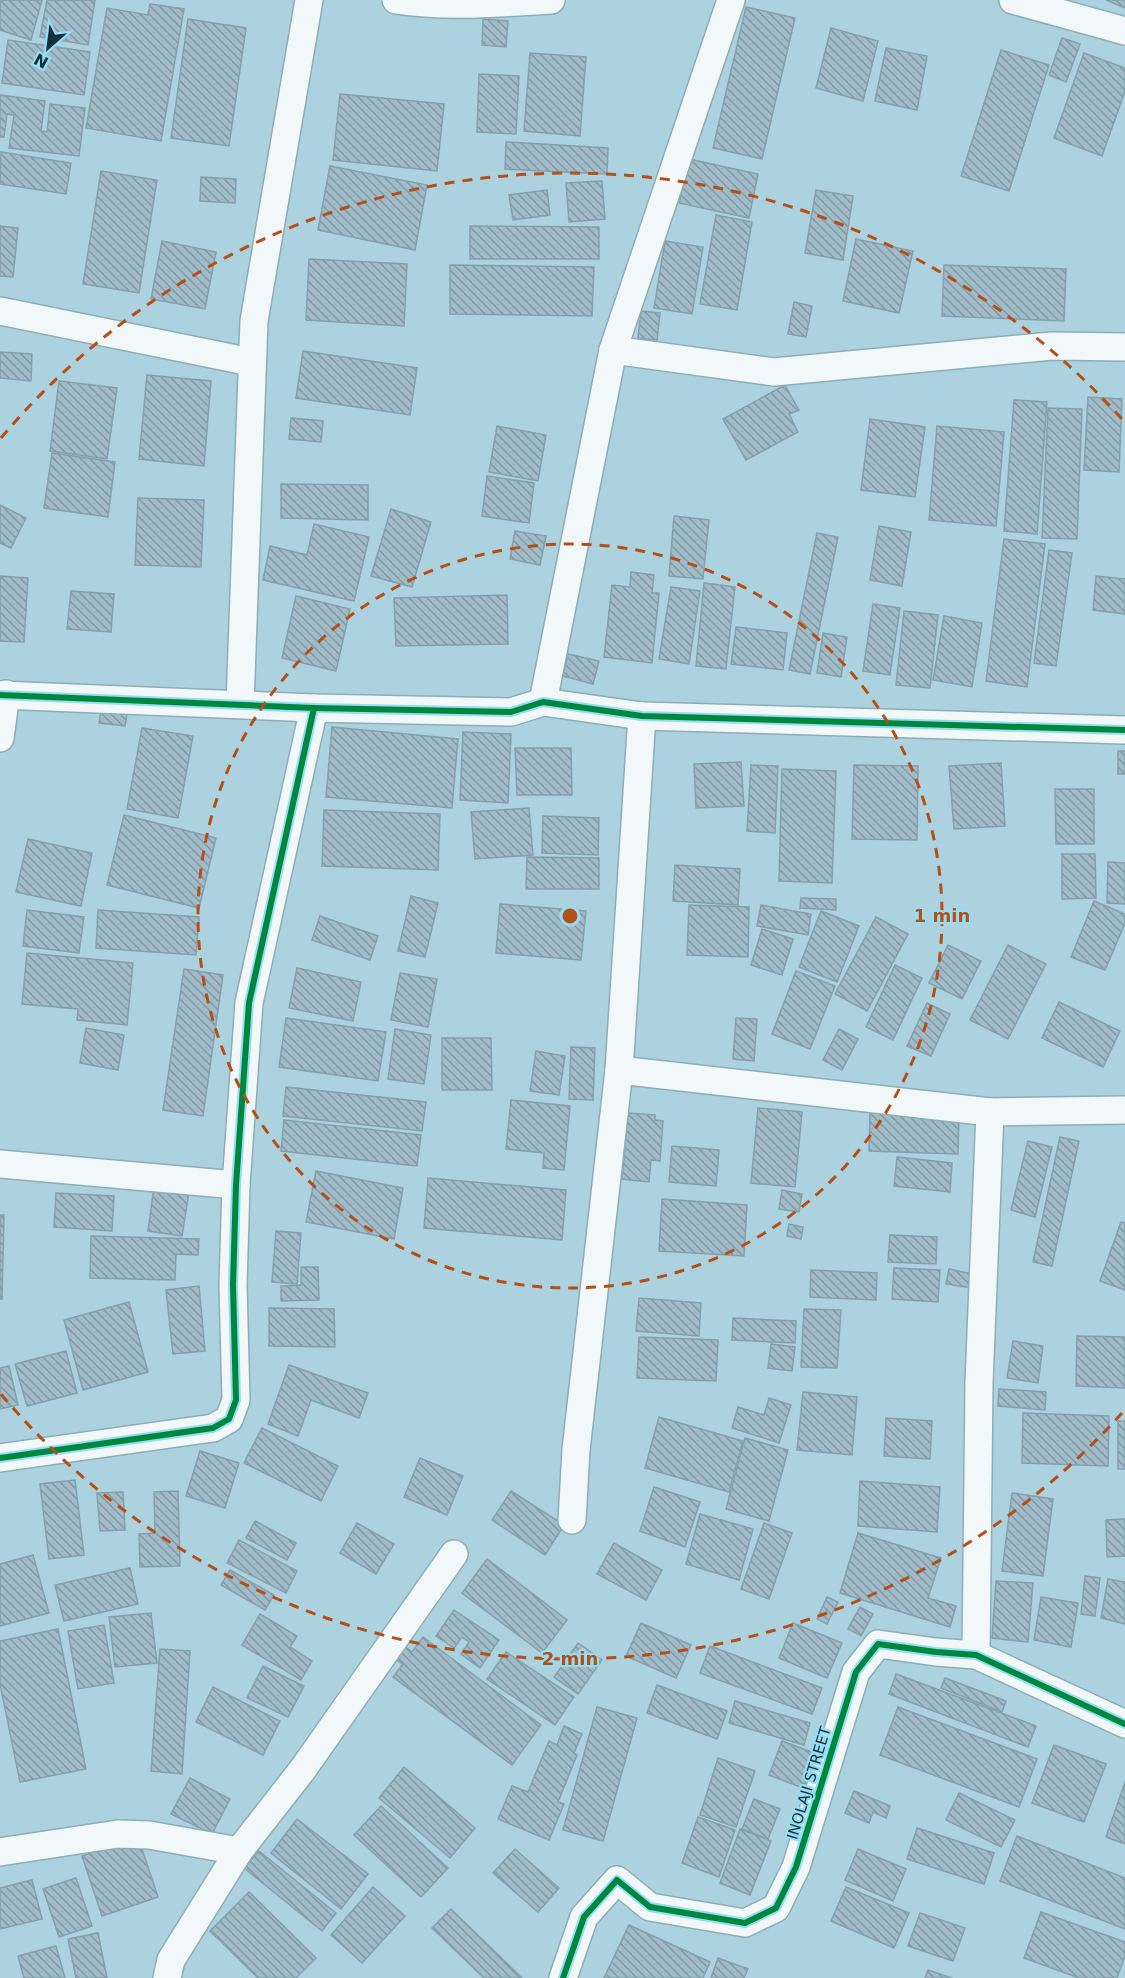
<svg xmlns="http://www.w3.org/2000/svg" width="1125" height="1978" viewBox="0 0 1125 1978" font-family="'DejaVu Sans',sans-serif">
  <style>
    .building { fill: url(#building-back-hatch); stroke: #85a0ad; stroke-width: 1.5 }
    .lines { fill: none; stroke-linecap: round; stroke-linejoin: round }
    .street-casing { stroke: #8eadb6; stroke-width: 30 }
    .street { stroke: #f2f8fa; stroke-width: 27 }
    .cycleway-casing { stroke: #96ddf3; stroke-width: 10 }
    .cycleway { stroke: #00873e; stroke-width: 6 }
    .ring { fill: none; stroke: #b34f17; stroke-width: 3; stroke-dasharray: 10 8 }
    .labels { text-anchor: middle; stroke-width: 4.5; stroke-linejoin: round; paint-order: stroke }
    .street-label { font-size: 15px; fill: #133139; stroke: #96ddf3 }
    .centre { fill: #b34f17; stroke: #96ddf3; stroke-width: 3 }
    .ring-label { font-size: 18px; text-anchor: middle; font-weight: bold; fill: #b34f17; stroke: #96ddf3; stroke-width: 4.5; stroke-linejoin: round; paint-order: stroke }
  </style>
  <defs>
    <pattern id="building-back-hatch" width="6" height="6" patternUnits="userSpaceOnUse" patternTransform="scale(1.5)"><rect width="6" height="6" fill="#a0bcc8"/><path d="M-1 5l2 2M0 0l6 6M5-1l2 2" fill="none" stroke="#8199a3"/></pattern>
  </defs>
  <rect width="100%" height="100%" fill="#abd2de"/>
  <g class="building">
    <path d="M0,0H42L31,40L0,30Z"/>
    <path d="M47,0H95L88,45L40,37Z"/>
    <path d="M1106,0H1125V8Z"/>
    <path d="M150,4L184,9L161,141L86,128L107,8L148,15Z"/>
    <path d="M746,7L795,18L762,159L713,148Z"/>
    <path d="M188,19L246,28L229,146L171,138Z"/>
    <path d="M483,19L508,21L506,47L482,45Z"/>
    <path d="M831,28L878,41L863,101L816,88Z"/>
    <path d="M1062,38L1080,44L1066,82L1049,75Z"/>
    <path d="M8,40L90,52L84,95L2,83Z"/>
    <path d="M886,48L927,56L917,110L875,101Z"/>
    <path d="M1001,50L1049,65L1009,191L961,176Z"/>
    <path d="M530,53L586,57L580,136L524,131Z"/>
    <path d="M1084,53L1125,68V91L1102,156L1054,138Z"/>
    <path d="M479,74L519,76L516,134L477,132Z"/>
    <path d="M340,94L444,104L437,171L333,160Z"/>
    <path d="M0,95L45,101L41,131L47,132L50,104L85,108L79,156L9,148L14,115L7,114L4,137H0Z"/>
    <path d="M506,142L608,148L607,174L505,169Z"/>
    <path d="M1,152L71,163L66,194L0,184Z"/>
    <path d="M689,159L758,174L749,218L679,203Z"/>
    <path d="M330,166L427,185L415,250L318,230Z"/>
    <path d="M101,171L157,180L139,293L83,284Z"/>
    <path d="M201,177L236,179L235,203L200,201Z"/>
    <path d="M602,181L605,219L569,222L566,183Z"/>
    <path d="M547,190L550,215L513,220L509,195Z"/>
    <path d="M816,190L853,196L843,260L805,253Z"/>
    <path d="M716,215L752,222L737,310L700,304Z"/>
    <path d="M0,226L18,228L13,277L0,276Z"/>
    <path d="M470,226L599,227V259H470Z"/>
    <path d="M856,239L913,251L899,313L843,301Z"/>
    <path d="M162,241L216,252L205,309L151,299Z"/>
    <path d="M665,241L703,247L692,314L654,308Z"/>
    <path d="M309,259L407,264L404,326L306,320Z"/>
    <path d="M450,265L594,267L592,316L450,314Z"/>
    <path d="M944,265L1066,269L1064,321L942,316Z"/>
    <path d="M794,302L812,306L806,337L788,334Z"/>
    <path d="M641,311L660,313L657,340L638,338Z"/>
    <path d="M303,351L417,368L410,415L296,398Z"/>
    <path d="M0,352L32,354L31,381L0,378Z"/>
    <path d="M147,375L211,381L204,466L139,459Z"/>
    <path d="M59,381L117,388L107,459L50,451Z"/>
    <path d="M785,385L799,410L789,414L798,432L746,460L723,419Z"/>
    <path d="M1088,397L1122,399L1119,472L1084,470Z"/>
    <path d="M1014,400L1047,402L1037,534L1004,531Z"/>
    <path d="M1048,408L1082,409L1077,539L1042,538Z"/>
    <path d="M291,418L323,421L321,442L289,439Z"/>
    <path d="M870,419L925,427L915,497L861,490Z"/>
    <path d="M497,426L546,435L538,481L489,472Z"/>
    <path d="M937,426L1004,432L996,526L929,520Z"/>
    <path d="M52,453L115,462L108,517L44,508Z"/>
    <path d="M487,476L534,483L529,523L482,516Z"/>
    <path d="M281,484L368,485V520L281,518Z"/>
    <path d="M138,498L204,500L201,567L135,565Z"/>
    <path d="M0,505L26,518L11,548L0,543Z"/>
    <path d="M391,509L431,522L412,587L371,576Z"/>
    <path d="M674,516L709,520L703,579L669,576Z"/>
    <path d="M314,524L369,537L354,601L263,580L270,546L307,555Z"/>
    <path d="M879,526L911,532L902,586L870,580Z"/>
    <path d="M515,531L546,536L540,565L510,559Z"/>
    <path d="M817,533L838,537L810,674L789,670Z"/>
    <path d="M1004,539L1045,544L1027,687L986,681Z"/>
    <path d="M1049,550L1072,553L1056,666L1034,663Z"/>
    <path d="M631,572L654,575L652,593H659L652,663L604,657L612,585L630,587Z"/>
    <path d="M0,576L28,578L24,642L0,641Z"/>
    <path d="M1096,576L1125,579V614L1093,610Z"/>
    <path d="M704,583L735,587L726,669L696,666Z"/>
    <path d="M671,587L700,591L689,664L659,659Z"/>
    <path d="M71,591L114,594L111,632L67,629Z"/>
    <path d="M507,595L508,644L396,646L394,598Z"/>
    <path d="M296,596L350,609L336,671L282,658Z"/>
    <path d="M873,604L900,608L890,675L863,671Z"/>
    <path d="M904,611L938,615L930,688L896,685Z"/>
    <path d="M944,616L982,623L972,687L933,680Z"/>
    <path d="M736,627L787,633L783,670L731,664Z"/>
    <path d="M823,633L847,637L841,677L817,673Z"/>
    <path d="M568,654L599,661L593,684L563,676Z"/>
    <path d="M102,704L128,708L125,726L99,723Z"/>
    <path d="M332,727L458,739L452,808L326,797Z"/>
    <path d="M142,728L193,736L178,818L127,809Z"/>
    <path d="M463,732L511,734L508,803L460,800Z"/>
    <path d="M515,748H571L572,795H517Z"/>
    <rect x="1118" y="751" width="7" height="23"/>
    <path d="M741,762L744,806L696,808L694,764Z"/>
    <path d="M1001,763L1005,826L954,829L949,766Z"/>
    <path d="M751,765L778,766L775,833L747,831Z"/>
    <path d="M854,765L918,766L917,840L852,839Z"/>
    <path d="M782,769L836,771L832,883L779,881Z"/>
    <path d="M1055,789H1094V844H1056Z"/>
    <path d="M529,808L533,855L475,859L471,812Z"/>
    <path d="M324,810L440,814L438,870L322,866Z"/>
    <path d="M124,815L216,838L199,908L107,885Z"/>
    <path d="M543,816L599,818L598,855L542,853Z"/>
    <path d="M28,839L92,853L81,906L16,892Z"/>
    <path d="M1062,854H1095L1096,898L1062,899Z"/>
    <path d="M527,857L599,858V889H526Z"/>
    <path d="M1108,862L1125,863V904L1107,903Z"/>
    <path d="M675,865L740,869L738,905L673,901Z"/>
    <path d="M411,896L438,903L425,957L398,951Z"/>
    <path d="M801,898L836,899V910L800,908Z"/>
    <path d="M1094,901L1125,914V923L1105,970L1071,957Z"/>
    <path d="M500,904L586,911L581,960L496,953Z"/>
    <path d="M689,905L749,907L748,957L687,955Z"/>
    <path d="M761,905L811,914L808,935L757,926Z"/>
    <path d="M27,910L84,917L79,953L23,946Z"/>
    <path d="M98,910L199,917L196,955L96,948Z"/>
    <path d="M821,911L859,926L837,982L799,967Z"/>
    <path d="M320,916L378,936L370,960L312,940Z"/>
    <path d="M876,917L908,934L867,1011L835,994Z"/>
    <path d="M762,929L793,939L782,975L751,965Z"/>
    <path d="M948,945L981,961L962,999L929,983Z"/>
    <path d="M1008,945L1046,964L1008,1039L970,1020Z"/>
    <path d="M27,953L133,963L127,1025L77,1020L78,1009L22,1004Z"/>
    <path d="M895,965L922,978L893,1040L866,1027Z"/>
    <path d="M297,968L361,982L353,1021L289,1008Z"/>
    <path d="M184,969L223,975L203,1116L163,1110Z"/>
    <path d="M796,971L835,986L810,1049L772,1034Z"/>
    <path d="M400,973L437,979L428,1027L391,1020Z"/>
    <path d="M1059,1002L1120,1031L1103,1067L1042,1038Z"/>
    <path d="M927,1003L950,1014L931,1056L907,1046Z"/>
    <path d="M286,1018L386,1032L378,1081L279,1067Z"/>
    <path d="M736,1018L757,1019L754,1061L733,1059Z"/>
    <path d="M86,1028L124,1035L118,1070L80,1063Z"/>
    <path d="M395,1029L431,1035L424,1084L388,1079Z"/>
    <path d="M839,1029L858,1039L842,1070L823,1060Z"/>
    <path d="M442,1038H491L492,1090H442Z"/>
    <path d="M571,1047L595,1048L593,1100L569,1099Z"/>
    <path d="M536,1051L565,1056L559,1095L530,1091Z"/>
    <path d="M286,1087L426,1102L422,1131L283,1116Z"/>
    <path d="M511,1100L570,1106L564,1170L543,1168L544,1153L506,1149Z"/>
    <path d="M758,1108L802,1112L795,1187L751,1183Z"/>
    <path d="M870,1112L959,1115L958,1154L869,1151Z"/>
    <path d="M628,1113L655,1115V1120L663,1121L660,1161L651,1160L649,1182L622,1179Z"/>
    <path d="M284,1120L421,1135L417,1166L281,1151Z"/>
    <path d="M1060,1137L1079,1141L1052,1266L1033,1262Z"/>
    <path d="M1028,1141L1052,1147L1035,1217L1011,1210Z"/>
    <path d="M672,1146L719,1150L716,1186L669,1182Z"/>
    <path d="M897,1157L952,1163L950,1192L894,1186Z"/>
    <path d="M316,1171L403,1188L394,1239L306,1222Z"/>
    <path d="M428,1178L566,1190L562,1240L424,1228Z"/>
    <path d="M154,1187L189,1192L182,1236L148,1231Z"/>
    <path d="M782,1190L802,1194L799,1212L779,1209Z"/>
    <path d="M56,1193L114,1196L112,1231L54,1227Z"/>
    <path d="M662,1199L747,1205L744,1256L659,1251Z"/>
    <path d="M0,1215H4L2,1299H0Z"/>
    <path d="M1121,1222L1125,1223V1290L1100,1281Z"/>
    <path d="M789,1224L803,1227L801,1239L787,1236Z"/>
    <path d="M276,1231L301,1233L297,1284L272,1282Z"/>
    <path d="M890,1235L937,1237L936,1264L888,1262Z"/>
    <path d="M91,1236L199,1239L198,1255L176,1254L175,1280L90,1278Z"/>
    <path d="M301,1267H318L319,1300L281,1301V1286L301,1285Z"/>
    <path d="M894,1268L940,1270L938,1302L892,1299Z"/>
    <path d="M949,1269L973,1274L971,1288L946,1284Z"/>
    <path d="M811,1270L877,1273L876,1300L810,1297Z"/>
    <path d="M199,1286L205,1351L173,1354L166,1290Z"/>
    <path d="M639,1298L701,1303L699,1336L636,1331Z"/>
    <path d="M129,1302L148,1372L83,1390L64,1320Z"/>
    <path d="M269,1308L334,1309L335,1347L269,1346Z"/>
    <path d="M804,1309L841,1310L837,1368L801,1367Z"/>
    <path d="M733,1318L796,1321L795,1343L732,1340Z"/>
    <path d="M1077,1336L1125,1337V1388L1076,1386Z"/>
    <path d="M639,1337L718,1340L716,1381L637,1378Z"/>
    <path d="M1013,1341L1043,1346L1038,1383L1007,1378Z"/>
    <path d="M771,1344L795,1347L792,1371L768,1368Z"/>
    <path d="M66,1351L77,1393L27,1406L15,1364Z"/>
    <path d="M289,1365L368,1393L359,1418L311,1400L298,1436L268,1424Z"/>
    <path d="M9,1366L18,1405L0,1409V1368Z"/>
    <path d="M999,1389L1046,1392L1045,1410L998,1406Z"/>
    <path d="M803,1392L857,1397L852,1455L797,1450Z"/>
    <path d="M769,1398L791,1405L779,1443L732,1428L738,1407L764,1415Z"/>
    <path d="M1023,1413L1109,1416L1108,1466L1022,1463Z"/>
    <path d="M659,1417L743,1441L729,1492L645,1468Z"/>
    <path d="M886,1418L932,1421L930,1459L884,1456Z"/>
    <rect x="1118" y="1421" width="7" height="48"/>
    <path d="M262,1428L338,1466L321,1501L244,1463Z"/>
    <path d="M745,1438L788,1450L769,1521L726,1509Z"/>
    <path d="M200,1451L239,1463L225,1508L186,1496Z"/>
    <path d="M420,1458L463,1476L447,1515L404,1497Z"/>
    <path d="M75,1480L84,1555L49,1559L40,1484Z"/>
    <path d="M860,1481L940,1487L937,1532L858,1526Z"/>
    <path d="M654,1487L700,1502L685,1547L640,1531Z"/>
    <path d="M178,1491L180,1566L140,1567L139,1534L155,1533L154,1492Z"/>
    <path d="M511,1491L564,1525L545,1555L492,1520Z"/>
    <path d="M123,1492L125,1530L100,1531L97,1493Z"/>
    <path d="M1012,1493L1053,1499L1043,1576L1002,1571Z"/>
    <path d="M700,1514L753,1529L739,1580L686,1564Z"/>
    <path d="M1125,1519V1556L1107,1557L1106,1520Z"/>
    <path d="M255,1521L296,1543L287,1560L246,1538Z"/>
    <path d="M357,1523L394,1544L376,1574L340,1553Z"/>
    <path d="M764,1523L792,1533L769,1599L741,1589Z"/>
    <path d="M858,1533L941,1558L928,1598L956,1606L950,1627L840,1593Z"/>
    <path d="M239,1540L297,1571L286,1593L227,1563Z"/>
    <path d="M614,1543L662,1570L646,1600L597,1574Z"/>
    <path d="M33,1555L49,1613L0,1626V1564Z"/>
    <path d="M487,1559L567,1620L542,1653L462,1593Z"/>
    <path d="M130,1568L138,1604L64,1621L55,1585Z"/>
    <path d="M230,1570L274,1595L265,1610L221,1585Z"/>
    <path d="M1085,1576L1100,1578L1095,1616L1081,1614Z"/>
    <path d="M1108,1579L1125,1582V1624L1101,1618Z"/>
    <path d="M996,1581L1033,1583L1028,1642L992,1638Z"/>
    <path d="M827,1597L838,1602L827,1624L817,1619Z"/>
    <path d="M1041,1597L1078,1603L1071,1647L1034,1640Z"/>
    <path d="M860,1607L873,1614L861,1636L848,1629Z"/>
    <path d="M454,1610L499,1640L480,1668L461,1654L469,1642L462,1637L454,1648L436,1636Z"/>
    <path d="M151,1613L157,1663L115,1667L109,1617Z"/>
    <path d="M260,1614L297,1636L290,1647L312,1661L301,1680L242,1645Z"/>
    <path d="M641,1623L691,1645L676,1678L626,1656Z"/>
    <path d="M793,1623L842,1643L827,1678L779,1658Z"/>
    <path d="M104,1625L114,1683L78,1689L68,1631Z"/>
    <path d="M58,1629L86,1769L20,1782L0,1684V1641Z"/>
    <path d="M423,1637L541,1725L512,1765L393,1677L403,1664L392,1657L402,1644L412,1652Z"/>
    <path d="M578,1643L602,1660L578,1694L554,1677Z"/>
    <path d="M710,1646L822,1688L812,1714L700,1673Z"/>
    <path d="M160,1649L190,1651L182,1774L151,1771Z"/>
    <path d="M506,1652L574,1697L555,1725L487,1679Z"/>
    <path d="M263,1666L304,1686L288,1717L247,1698Z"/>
    <path d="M896,1674L1036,1726L1028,1747L889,1694Z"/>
    <path d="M945,1678L1006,1701L1002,1712L941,1688Z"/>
    <path d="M657,1685L727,1711L717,1739L647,1713Z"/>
    <path d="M213,1687L280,1721L263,1755L196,1722Z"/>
    <path d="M735,1701L810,1723L804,1745L729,1723Z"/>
    <path d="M597,1707L637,1718L603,1841L563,1830Z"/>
    <path d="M898,1707L1037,1759L1019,1807L880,1755Z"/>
    <path d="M564,1726L582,1734L574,1753L577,1755L558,1802L564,1804L549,1840L498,1819L512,1786L528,1792L549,1741L557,1745Z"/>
    <path d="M782,1741L817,1754L803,1788L769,1775Z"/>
    <path d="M1054,1745L1106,1764L1084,1822L1032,1803Z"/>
    <path d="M718,1758L755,1771L736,1827L700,1815Z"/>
    <path d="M404,1767L475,1828L450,1858L379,1798Z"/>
    <path d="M190,1778L230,1799L212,1834L171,1814Z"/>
    <path d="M1125,1782V1844L1106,1837Z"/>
    <path d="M854,1791L890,1806L886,1818L873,1812L869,1823L845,1813Z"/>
    <path d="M959,1793L1015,1820L1001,1847L946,1820Z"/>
    <path d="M754,1799L780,1809L768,1839L742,1829Z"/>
    <path d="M381,1806L448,1868L421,1897L354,1835Z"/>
    <path d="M698,1817L735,1830L719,1877L682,1863Z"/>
    <path d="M297,1819L368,1874L341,1909L271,1853Z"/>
    <path d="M917,1828L994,1853L984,1884L907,1859Z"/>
    <path d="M740,1829L771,1841L750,1895L720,1883Z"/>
    <path d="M1017,1836L1125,1878V1929L1000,1881Z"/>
    <path d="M138,1837L158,1897L102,1916L82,1856Z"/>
    <path d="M515,1849L559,1888L538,1912L493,1873Z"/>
    <path d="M858,1849L906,1869L893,1901L845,1880Z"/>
    <path d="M259,1851L336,1913L322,1931L244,1868Z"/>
    <path d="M76,1878L92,1926L59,1937L43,1889Z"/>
    <path d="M32,1880L42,1919L0,1929V1888Z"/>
    <path d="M373,1887L405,1916L362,1963L331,1935Z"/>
    <path d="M846,1887L909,1913L894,1948L831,1921Z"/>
    <path d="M249,1892L316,1958L296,1978H258L210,1931Z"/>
    <path d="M451,1909L522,1978H484L432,1928Z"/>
    <path d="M1041,1912L1125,1942V1955L1117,1978H1079L1024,1958Z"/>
    <path d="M920,1913L965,1928L953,1961L908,1946Z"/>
    <path d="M629,1925L710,1962L703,1978H604Z"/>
    <path d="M98,1933L107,1978H76L68,1939Z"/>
    <path d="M56,1946L65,1978H24L18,1956Z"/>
    <path d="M718,1958L748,1969L744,1978H711Z"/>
    <path d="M928,1970L952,1978H925Z"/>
  </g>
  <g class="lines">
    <g class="street-casing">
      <g id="street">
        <path d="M396,0C448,8 499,3 551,0"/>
        <path d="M1013,0L1125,31"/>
        <path d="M0,311L251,362"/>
        <path d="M613,350L774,372L1052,346L1125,347"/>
        <path d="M0,695L314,708L511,712L543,702L642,716L1125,730"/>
        <path d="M543,702L613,350L731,0"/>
        <path d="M240,704L254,321L309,0"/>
        <path d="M0,738L6,694"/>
        <path d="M619,1070L990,1112L1125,1110"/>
        <path d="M0,1164L236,1185"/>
        <path d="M0,1458L213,1428L229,1419L236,1400L233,1285L236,1185L249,1003L314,708"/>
        <path d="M572,1520L576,1450L619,1070L642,716"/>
        <path d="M976,1655L979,1383L990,1112"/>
        <path d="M0,1852L118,1834L149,1835L239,1851"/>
        <path d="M167,1978L171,1960L239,1851L303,1769L454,1554"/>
        <path d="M563,1978L584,1917L617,1880L650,1907L745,1923L776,1908L796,1867L856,1672L878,1644L936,1652L976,1655L1125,1724"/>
      </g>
    </g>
    <use href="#street" class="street"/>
    <g class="cycleway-casing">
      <g id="cycleway">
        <path d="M0,695L314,708L511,712L543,702L642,716L1125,730"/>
        <path d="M0,1458L213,1428L229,1419L236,1400L233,1285L236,1185L249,1003L314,708"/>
        <path d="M563,1978L584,1917L617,1880L650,1907L745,1923L776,1908L796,1867L856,1672L878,1644L936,1652L976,1655L1125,1724"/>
      </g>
    </g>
    <use href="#cycleway" class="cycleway"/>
  </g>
  <g class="ring">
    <circle cx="570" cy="916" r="372"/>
    <path d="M1122 1413A743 743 0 0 1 1 1394M1 438A743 743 0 0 1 1122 419"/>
  </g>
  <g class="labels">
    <g class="street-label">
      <text transform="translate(809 1783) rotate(-73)" y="5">INOLAJI STREET</text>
    </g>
  </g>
  <circle cx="570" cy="916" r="9" class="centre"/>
  <g class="ring-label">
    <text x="942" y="922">1 min</text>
    <text x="570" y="1665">2 min</text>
  </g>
  <g transform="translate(48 48) rotate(208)" stroke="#96ddf3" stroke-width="4.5" paint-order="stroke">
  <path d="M0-4.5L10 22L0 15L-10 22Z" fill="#133139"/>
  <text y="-9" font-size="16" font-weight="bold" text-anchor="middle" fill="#133139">N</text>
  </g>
</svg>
